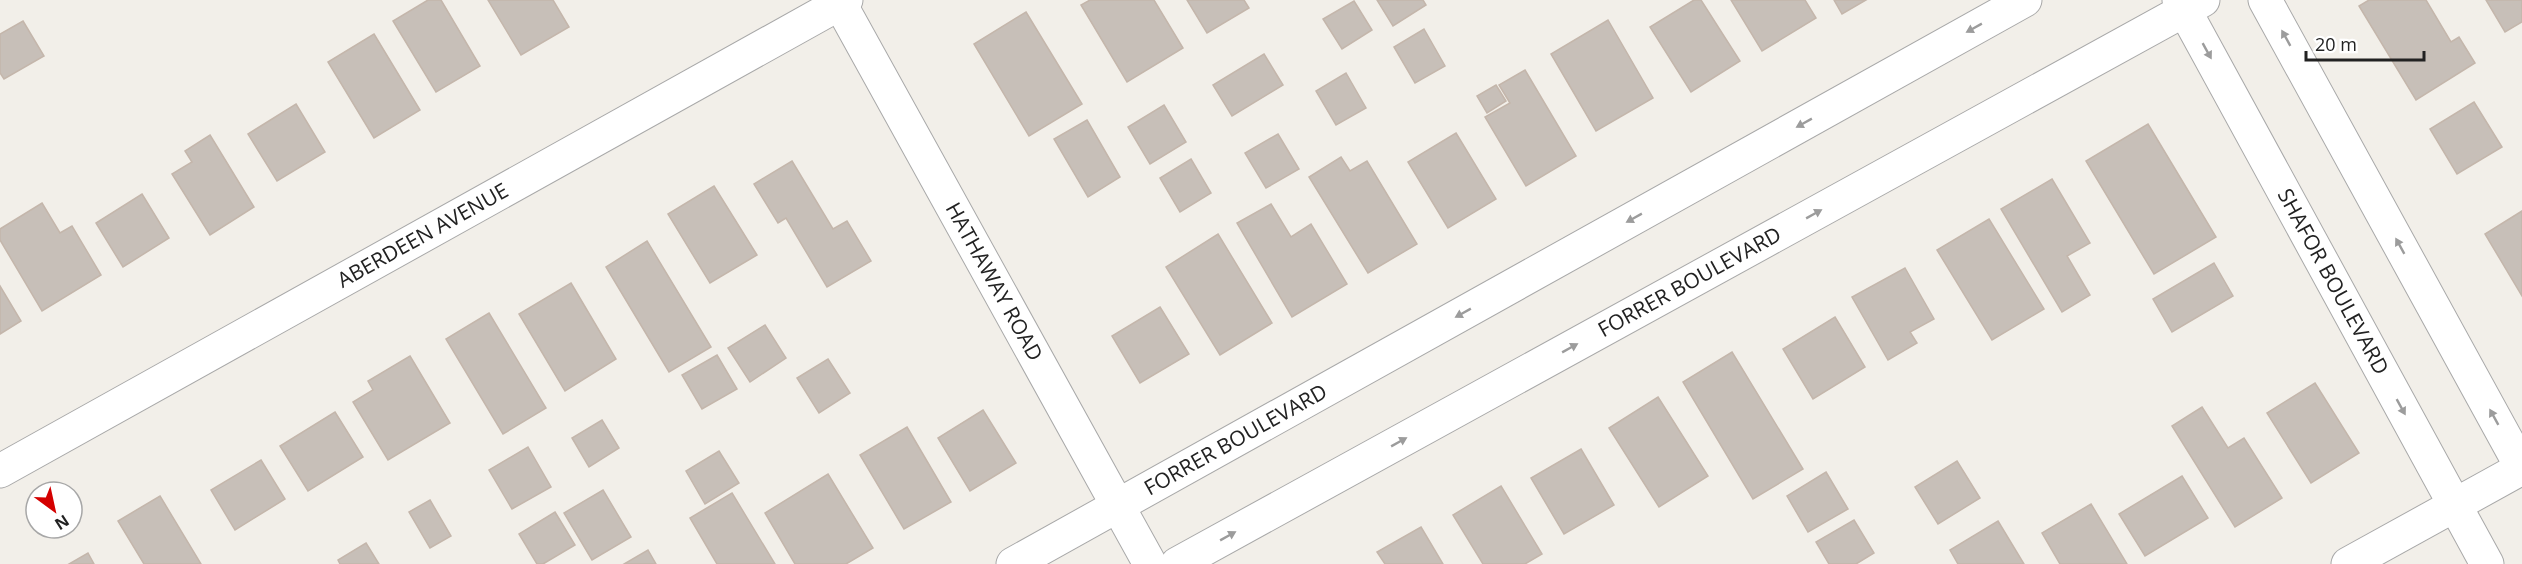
<svg xmlns="http://www.w3.org/2000/svg" width="2522" height="564" viewBox="0 0 2522 564" font-family="'Open Sans',sans-serif">
  <style>
    .building { fill: #c7bfb8; stroke: #c4b6ab; stroke-width: 1.5 }
    .lines { fill: none; stroke-linecap: round; stroke-linejoin: round }
    .minor-casing { stroke: #a9a9a9; stroke-width: 35 }
    .minor { stroke: #fff; stroke-width: 33 }
    .oneway { fill: #9c9c9c }
    .labels { text-anchor: middle; stroke-width: 4.5; stroke-linejoin: round; paint-order: stroke }
    .street-label { font-size: 21px; fill: #222; stroke: #fff }
  </style>
  <rect width="100%" height="100%" fill="#f2efe9"/>
  <g class="building">
    <path d="M428,0H441L480,66L436,92L393,21Z"/>
    <path d="M488,0H553L569,27L521,55Z"/>
    <path d="M1090,0H1154L1183,48L1127,82L1081,5Z"/>
    <path d="M1187,0H1244L1249,8L1207,33Z"/>
    <path d="M1377,0H1423L1426,5L1393,26Z"/>
    <path d="M1694,0H1701L1740,61L1691,92L1650,27Z"/>
    <path d="M1731,0H1805L1816,18L1762,51Z"/>
    <path d="M1834,0H1866L1842,14Z"/>
    <path d="M2369,0H2426L2451,42L2459,37L2475,63L2416,100L2359,6Z"/>
    <path d="M2486,0H2522V22L2505,32Z"/>
    <path d="M1354,1L1372,30L1342,49L1323,19Z"/>
    <path d="M1026,12L1082,104L1029,136L974,44Z"/>
    <path d="M1608,20L1653,98L1596,131L1551,54Z"/>
    <path d="M23,21L44,56L4,79L0,73V34Z"/>
    <path d="M1424,29L1445,66L1415,83L1394,47Z"/>
    <path d="M374,34L420,110L374,138L328,62Z"/>
    <path d="M1264,54L1283,85L1232,116L1213,85Z"/>
    <path d="M1525,70L1576,156L1526,186L1485,117L1510,103L1499,85Z"/>
    <path d="M1346,73L1366,108L1336,125L1316,91Z"/>
    <path d="M1496,85L1506,101L1487,113L1477,96Z"/>
    <path d="M2474,102L2502,147L2457,174L2430,129Z"/>
    <path d="M296,104L325,152L277,181L248,134Z"/>
    <path d="M1164,105L1186,142L1150,164L1128,127Z"/>
    <path d="M1087,120L1120,177L1088,197L1054,139Z"/>
    <path d="M2148,124L2216,237L2154,274L2086,161Z"/>
    <path d="M1456,133L1496,199L1448,228L1408,162Z"/>
    <path d="M1278,134L1299,169L1266,188L1245,153Z"/>
    <path d="M210,135L254,207L210,235L172,174L192,162L185,151Z"/>
    <path d="M1341,157L1350,171L1367,161L1417,244L1368,273L1309,177Z"/>
    <path d="M1191,159L1211,193L1180,212L1160,178Z"/>
    <path d="M792,161L833,229L847,221L871,261L827,287L786,218L778,223L754,184Z"/>
    <path d="M2052,179L2090,243L2067,256L2090,295L2062,312L2001,209Z"/>
    <path d="M714,186L757,255L710,283L668,214Z"/>
    <path d="M142,194L169,238L123,267L96,223Z"/>
    <path d="M42,203L60,233L72,226L101,275L42,311L0,240V229Z"/>
    <path d="M1271,204L1291,237L1311,224L1347,284L1292,317L1237,223Z"/>
    <path d="M2522,211V296L2485,234Z"/>
    <path d="M1989,219L2044,309L1992,340L1937,250Z"/>
    <path d="M1218,234L1272,323L1220,355L1166,267Z"/>
    <path d="M647,241L711,347L669,372L606,267Z"/>
    <path d="M2214,263L2233,296L2172,332L2153,299Z"/>
    <path d="M1905,268L1934,319L1910,332L1917,343L1888,360L1852,297Z"/>
    <path d="M571,283L616,359L565,391L519,314Z"/>
    <path d="M0,286L21,321L0,334Z"/>
    <path d="M1160,307L1189,354L1140,383L1112,336Z"/>
    <path d="M489,313L546,408L503,434L446,339Z"/>
    <path d="M1835,317L1865,367L1813,399L1783,349Z"/>
    <path d="M765,325L786,358L750,382L728,348Z"/>
    <path d="M1732,352L1803,469L1753,499L1683,382Z"/>
    <path d="M717,355L737,389L702,409L682,375Z"/>
    <path d="M410,356L450,423L388,460L353,402L373,390L368,381Z"/>
    <path d="M828,359L850,393L819,413L797,378Z"/>
    <path d="M2315,383L2359,453L2311,483L2267,413Z"/>
    <path d="M1658,397L1708,476L1659,507L1609,428Z"/>
    <path d="M2202,407L2228,448L2244,438L2282,498L2235,527L2172,426Z"/>
    <path d="M983,410L1016,463L970,491L938,438Z"/>
    <path d="M335,412L363,457L308,491L280,446Z"/>
    <path d="M602,420L619,448L589,467L572,438Z"/>
    <path d="M907,427L951,502L904,529L860,455Z"/>
    <path d="M528,447L551,487L512,509L489,470Z"/>
    <path d="M1581,449L1614,505L1564,534L1531,478Z"/>
    <path d="M719,451L739,483L705,504L686,471Z"/>
    <path d="M261,460L285,499L235,530L211,490Z"/>
    <path d="M1957,461L1980,498L1938,524L1915,487Z"/>
    <path d="M1826,472L1848,509L1808,532L1787,496Z"/>
    <path d="M828,474L873,548L846,564H795L765,513Z"/>
    <path d="M2182,476L2208,518L2145,556L2119,514Z"/>
    <path d="M1501,486L1542,554L1525,564H1483L1453,515Z"/>
    <path d="M603,490L631,537L592,560L564,513Z"/>
    <path d="M732,493L775,564H717L690,518Z"/>
    <path d="M160,496L201,564H144L118,521Z"/>
    <path d="M430,500L451,536L430,548L409,512Z"/>
    <path d="M2091,504L2127,564H2060L2042,533Z"/>
    <path d="M555,512L575,545L543,564H537L519,534Z"/>
    <path d="M1854,520L1874,553L1856,564H1829L1816,542Z"/>
    <path d="M1998,521L2024,564H1958L1950,550Z"/>
    <path d="M1421,527L1443,564H1385L1377,552Z"/>
    <path d="M366,543L379,564H340L338,560Z"/>
    <path d="M648,550L656,564H624Z"/>
    <path d="M88,553L94,564H69Z"/>
  </g>
  <g class="lines">
    <g class="minor-casing">
      <g id="minor">
        <path id="s1" d="M838,0L1150,564"/>
        <path id="s2" d="M2179,0L2487,564"/>
        <path d="M2265,0L2522,468L2348,564"/>
        <path id="s3" d="M0,471L846,0"/>
        <path id="s4" d="M1013,564L2025,0"/>
        <path id="s5" d="M1177,564L2203,0"/>
      </g>
    </g>
    <use href="#minor" class="minor"/>
  </g>
  <defs><path id="oneway-solid" d="M-6-.8H1V-3.2L6.5 0L1 3.2V.8H-6Z" transform="scale(1.5)"/></defs>
  <g class="oneway">
    <use href="#oneway-solid" transform="translate(1974 28) rotate(151)"/>
    <use href="#oneway-solid" transform="translate(2286 38) rotate(-119)"/>
    <use href="#oneway-solid" transform="translate(2207 51) rotate(61)"/>
    <use href="#oneway-solid" transform="translate(1804 123) rotate(151)"/>
    <use href="#oneway-solid" transform="translate(1814 214) rotate(-29)"/>
    <use href="#oneway-solid" transform="translate(1634 218) rotate(151)"/>
    <use href="#oneway-solid" transform="translate(2400 246) rotate(-119)"/>
    <use href="#oneway-solid" transform="translate(1463 313) rotate(151)"/>
    <use href="#oneway-solid" transform="translate(1570 348) rotate(-29)"/>
    <use href="#oneway-solid" transform="translate(2401 407) rotate(61)"/>
    <use href="#oneway-solid" transform="translate(2494 417) rotate(-119)"/>
    <use href="#oneway-solid" transform="translate(1399 442) rotate(-29)"/>
    <use href="#oneway-solid" transform="translate(1228 536) rotate(-29)"/>
  </g>
  <g class="labels">
    <g class="street-label">
      <text dy="7" stroke="none"><textPath href="#s3" startOffset="484">ABERDEEN AVENUE</textPath></text>
      <text dy="7" stroke="none"><textPath href="#s1" startOffset="322">HATHAWAY ROAD</textPath></text>
      <text dy="7" stroke="none"><textPath href="#s5" startOffset="585">FORRER BOULEVARD</textPath></text>
      <text dy="7" stroke="none"><textPath href="#s2" startOffset="321">SHAFOR BOULEVARD</textPath></text>
      <text dy="7" stroke="none"><textPath href="#s4" startOffset="255">FORRER BOULEVARD</textPath></text>
    </g>
  </g>
  <g transform="translate(54 510) rotate(147)"><circle r="28" fill="#ffffff" stroke="#a7a7a7" stroke-width="1.5"/>
  <path d="M0-4.5L10 22L0 15L-10 22Z" fill="#d40000"/>
  <text y="-9" font-size="16" font-weight="bold" text-anchor="middle" fill="#222222">N</text>
  </g>
  <path d="M2306 51v9h118v-9" fill="none" stroke="#222222" stroke-width="3"/>
  <text x="2315" y="51" font-size="18" fill="#222222" stroke="#ffffff" stroke-width="4.5" paint-order="stroke">20 m</text>
</svg>
